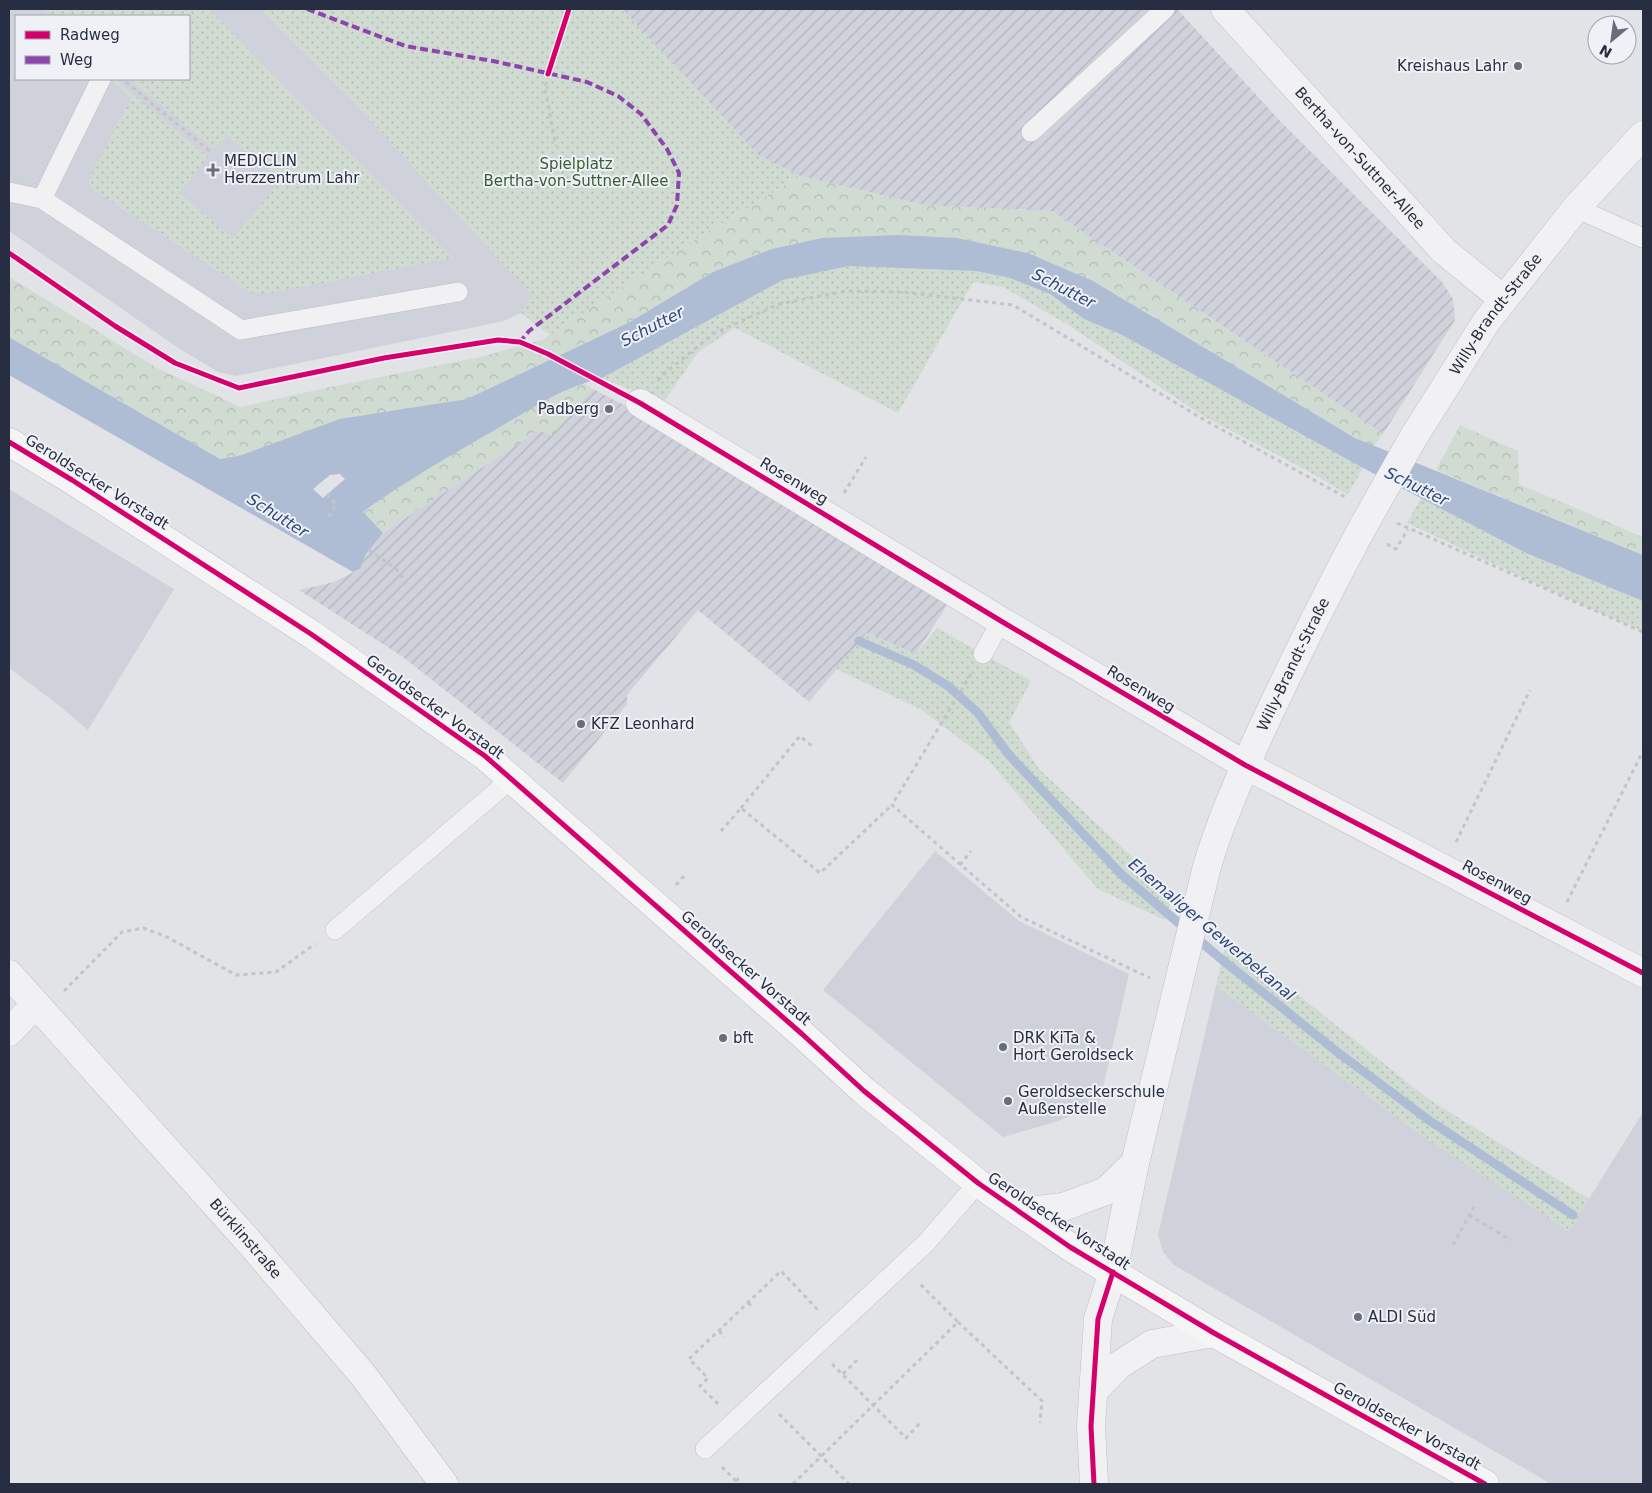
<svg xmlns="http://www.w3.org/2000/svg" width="1652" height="1493" viewBox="0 0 1652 1493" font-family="'DejaVu Sans',sans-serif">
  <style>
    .built { fill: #cfd2da; fill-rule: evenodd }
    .industrial { fill: url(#industrial-furrows) }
    .green { fill: url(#green-dots) }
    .forest { fill: url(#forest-crowns) }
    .water { fill: #aebdd4; fill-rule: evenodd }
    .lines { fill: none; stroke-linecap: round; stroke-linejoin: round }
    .stream { stroke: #aebdd4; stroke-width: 9 }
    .service-casing { stroke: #bfc1c5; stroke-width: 20 }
    .minor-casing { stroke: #bfc1c5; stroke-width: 29 }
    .primary-casing { stroke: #bec0c5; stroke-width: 29 }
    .path { stroke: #c2c4c8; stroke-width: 3; stroke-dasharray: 4 4; stroke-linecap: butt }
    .service { stroke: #f1f1f3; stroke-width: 19 }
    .minor { stroke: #f1f1f3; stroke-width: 28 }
    .primary { stroke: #f5f5f6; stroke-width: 28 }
    .minor-bridge-casing { stroke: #bfc1c5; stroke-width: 29; stroke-linecap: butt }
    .minor-bridge { stroke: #f1f1f3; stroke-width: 28 }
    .quiet { stroke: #8e44ad; stroke-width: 4; stroke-dasharray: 8 4; stroke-linecap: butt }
    .cycleway-casing { stroke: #eff1f7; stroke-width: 8 }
    .cycleway { stroke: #d6006c; stroke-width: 5 }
    .poi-dot { fill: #686d7b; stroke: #eff1f7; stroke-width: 2 }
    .labels { text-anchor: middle; stroke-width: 4; stroke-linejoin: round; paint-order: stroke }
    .poi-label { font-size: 15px; fill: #272e41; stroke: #eff1f7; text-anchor: start }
    .street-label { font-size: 15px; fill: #272e41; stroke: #eff1f7 }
    .park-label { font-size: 15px; fill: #385e33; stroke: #eff1f7 }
    .water-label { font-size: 16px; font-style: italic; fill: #2f4978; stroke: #eff1f7 }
  </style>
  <defs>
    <pattern id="industrial-furrows" width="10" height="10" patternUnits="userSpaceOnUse" patternTransform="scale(1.25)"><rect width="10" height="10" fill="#cfd2da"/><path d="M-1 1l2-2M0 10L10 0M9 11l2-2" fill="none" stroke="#b2b5bc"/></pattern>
    <pattern id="green-dots" width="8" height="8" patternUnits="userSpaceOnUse" patternTransform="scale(1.25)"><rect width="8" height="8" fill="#d0dbd2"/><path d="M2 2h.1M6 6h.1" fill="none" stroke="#b3bcb6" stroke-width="1.8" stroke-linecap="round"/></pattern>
    <pattern id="forest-crowns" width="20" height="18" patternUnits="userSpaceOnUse" patternTransform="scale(1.25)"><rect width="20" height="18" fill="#d0dbd2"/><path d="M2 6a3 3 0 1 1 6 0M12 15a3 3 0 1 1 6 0" fill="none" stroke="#b3bcb6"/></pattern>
  </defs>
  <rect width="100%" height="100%" fill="#e1e3e7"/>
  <g class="built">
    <path d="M9,9H260L359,108L532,295L521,313L504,321L236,376L218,372L177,347L9,231ZM16,16H189V79H16Z"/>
    <path d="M9,489L174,589L88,730L60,706L9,668Z"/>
    <path d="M935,851L1019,921L1129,974L1099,1105L1052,1123L1003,1137L823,990Z"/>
    <path d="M1216,986L1421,1135L1569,1231L1643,1112V1484H1551L1174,1265L1163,1252L1158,1235Z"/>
  </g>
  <g class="industrial">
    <path d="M622,9H1177L1283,124L1442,282L1453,299L1455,320L1383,434L1052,211L924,205L800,176L758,155Z"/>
    <path d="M593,389L628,407L951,599L916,654L867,633L809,702L698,610L627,695V704L563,783L403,657L299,590L334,582L360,569L366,554L383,533L539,430L551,435Z"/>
  </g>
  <g class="green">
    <path d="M40,9H209L453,258L265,294L250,292L92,189L88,182L131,98L113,83L115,79L208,157L179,193L233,238L281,181L227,135L214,149L129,79H189V16H55Z"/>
    <path d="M260,9H622L758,155L800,176L693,241L550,335L521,313L532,295L359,108Z"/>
    <path d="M849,266L976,271L1010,278L1050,294L1084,319L1122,335L1363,468L1348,495L1310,472L1203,416L1070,326L1003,287L973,282L898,413L735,328L698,352L663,403L602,378L783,280Z"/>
    <path d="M1421,498L1526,553L1643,601V631L1576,602L1407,523Z"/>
    <path d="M937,628L1031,681L1009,722L1039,769L1173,896L1165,920L1098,889L989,761L922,710L836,669L867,633L916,654Z"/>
    <path d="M1227,938L1427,1098L1589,1199L1569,1232L1421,1135L1216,986Z"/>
  </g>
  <g class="forest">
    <path d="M800,176L924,205L1052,211L1383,434L1374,446L1355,438L1093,281L1028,253L957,238L713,272L628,323L467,399L405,409L242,455L220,459L9,337V277L157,368L241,407L321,389L480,357L542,340L693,241Z"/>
    <path d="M583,383L593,389L551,436L539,430L383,533L363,513L400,485L543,401Z"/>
    <path d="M1460,425L1518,451L1519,484L1643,537V555L1436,470Z"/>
  </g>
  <path class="water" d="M899,235L957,238L1028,253L1093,281L1355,438L1643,555V601L1526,553L1363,468L1122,335L1084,319L1050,294L1010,278L976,271L849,266L783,280L602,378C562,387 528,411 493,431C448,457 404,482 363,512L383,533L366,554L360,569L353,572L9,375V337L220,459L242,455L340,419L467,399L628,323L713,272L772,249L822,238ZM340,474L345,479L323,498L313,489L330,475Z"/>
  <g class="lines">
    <path class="stream" d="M859,641L914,665L948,686L978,713L1009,755L1121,874L1220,958L1336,1051L1430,1121L1573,1215"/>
    <g class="service-casing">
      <g id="service">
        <path d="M1031,132L1165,9"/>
        <path d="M9,192L42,199L241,330L458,292"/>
        <path d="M42,199L101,79"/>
        <path d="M1576,208L1643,238"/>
        <path d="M983,654L1001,621"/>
        <path d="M335,930L511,779"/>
        <path d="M705,1449L926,1243L978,1183"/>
      </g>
    </g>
    <g class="minor-casing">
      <g id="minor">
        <path id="s1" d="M1225,9L1444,251L1503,299"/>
        <path d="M640,403L1001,621L1245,765L1643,973"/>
        <path id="s2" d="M1413,438L1486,322L1576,208L1643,135"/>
        <path id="s3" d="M9,974L250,1243L363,1375L444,1484"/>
        <path d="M9,1032L36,1004"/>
        <path d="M1021,1212L1063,1207L1106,1191L1135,1163"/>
        <path d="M1093,1392L1119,1365L1152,1344L1214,1333"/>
        <path id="s4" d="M1094,1484L1091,1426L1098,1319L1113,1272L1135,1163L1207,866C1225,807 1251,752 1277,697C1305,638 1334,580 1365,523"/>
      </g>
    </g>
    <g class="primary-casing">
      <path id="primary" d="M9,442L72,480L311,634L485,756L802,1034L864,1091L978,1183L1070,1247L1214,1333L1485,1484"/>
    </g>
    <g class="path">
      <path d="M548,74L545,89L556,146"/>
      <path d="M126,82L212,153"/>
      <path d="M658,381L665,373L713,334L779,304L846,291L902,292L1013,305L1206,421L1347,498"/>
      <path d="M844,493L866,457"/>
      <path d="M327,494L336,505L328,518"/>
      <path d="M1397,523L1643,632"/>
      <path d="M1387,544L1396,549L1408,529"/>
      <path d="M369,550L396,569L403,578"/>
      <path d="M971,674L892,805L1021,917L1150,978"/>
      <path d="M741,808L800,736L812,746"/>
      <path d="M721,831L741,808L820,873L892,805"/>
      <path d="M1456,842L1530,690"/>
      <path d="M960,865L971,851"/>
      <path d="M676,885L684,876"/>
      <path d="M1567,902L1643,751"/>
      <path d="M64,991L122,932L143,928L165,936L236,975L276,972L315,944"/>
      <path d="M1469,1215L1511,1240"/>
      <path d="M1453,1245L1474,1207"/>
      <path d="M748,1303L754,1308"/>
      <path d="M958,1322L1042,1401L1040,1423"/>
      <path d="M719,1331L725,1337"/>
      <path d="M832,1364L906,1438L920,1423"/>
      <path d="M843,1374L857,1360"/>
      <path d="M718,1404L700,1386L708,1378L689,1359L781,1271L818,1310"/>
      <path d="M779,1414L849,1484"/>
      <path d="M722,1467L739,1484"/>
      <path d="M736,1481L741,1476"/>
      <path d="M793,1484L958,1322L919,1283"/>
    </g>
    <use href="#service" class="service"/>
    <use href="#minor" class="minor"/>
    <use href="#primary" class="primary"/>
    <g class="minor-bridge-casing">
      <path id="minor-bridge" d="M1365,523L1413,438"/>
    </g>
    <use href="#minor-bridge" class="minor-bridge"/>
    <path class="quiet" d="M307,9L405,46L493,61L587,82L618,96L641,114L667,149L679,173L677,205L668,225L529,331L520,342"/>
    <g class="cycleway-casing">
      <g id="cycleway">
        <path d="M548,74L569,9"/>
        <path d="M9,253L115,326L175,363L239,388L384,358L498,340L520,342L548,354L640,403L1001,621L1245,765L1643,973"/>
        <path d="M9,442L72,480L311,634L485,756L802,1034L864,1091L978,1183L1070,1247L1214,1333L1485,1484"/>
        <path d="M1094,1484L1091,1426L1098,1319L1113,1272"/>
      </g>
    </g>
    <use href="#cycleway" class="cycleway"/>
  </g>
  <g class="poi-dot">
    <circle cx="1518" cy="66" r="5"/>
    <path d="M210.5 162.5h5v5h5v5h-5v5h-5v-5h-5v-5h5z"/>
    <circle cx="609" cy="409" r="5"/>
    <circle cx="581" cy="724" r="5"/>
    <circle cx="723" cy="1038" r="5"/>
    <circle cx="1003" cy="1047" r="5"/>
    <circle cx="1008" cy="1101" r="5"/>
    <circle cx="1358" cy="1317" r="5"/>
  </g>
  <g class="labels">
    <g class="poi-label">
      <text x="1508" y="71" text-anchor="end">Kreishaus Lahr</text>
      <text x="224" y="166">MEDICLIN<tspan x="224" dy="17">Herzzentrum Lahr</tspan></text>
      <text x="599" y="414" text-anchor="end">Padberg</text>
      <text x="591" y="729">KFZ Leonhard</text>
      <text x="733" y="1043">bft</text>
      <text x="1013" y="1043">DRK KiTa &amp;<tspan x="1013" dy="17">Hort Geroldseck</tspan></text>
      <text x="1018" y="1097">Geroldseckerschule<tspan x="1018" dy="17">Außenstelle</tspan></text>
      <text x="1368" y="1322">ALDI Süd</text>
    </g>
    <g class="street-label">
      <text dy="5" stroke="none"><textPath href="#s1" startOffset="201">Bertha-von-Suttner-Allee</textPath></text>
      <text dy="5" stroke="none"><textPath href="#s2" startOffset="149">Willy-Brandt-Straße</textPath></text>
      <text transform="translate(794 481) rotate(31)" y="5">Rosenweg</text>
      <text transform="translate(97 482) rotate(32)" y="5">Geroldsecker Vorstadt</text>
      <text dy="5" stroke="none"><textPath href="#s4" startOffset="851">Willy-Brandt-Straße</textPath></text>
      <text transform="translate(1141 689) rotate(31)" y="5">Rosenweg</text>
      <text transform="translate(435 707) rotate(36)" y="5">Geroldsecker Vorstadt</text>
      <text transform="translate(1497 882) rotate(28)" y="5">Rosenweg</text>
      <text transform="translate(746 968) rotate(41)" y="5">Geroldsecker Vorstadt</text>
      <text transform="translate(1059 1221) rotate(33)" y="5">Geroldsecker Vorstadt</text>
      <text dy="5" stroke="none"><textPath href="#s3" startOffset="355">Bürklinstraße</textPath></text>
      <text transform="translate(1407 1426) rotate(29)" y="5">Geroldsecker Vorstadt</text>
    </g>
    <g class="park-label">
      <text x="576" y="169">Spielplatz<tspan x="576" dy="17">Bertha-von-Suttner-Allee</tspan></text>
    </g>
    <g class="water-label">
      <text transform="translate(1064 288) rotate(27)" y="6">Schutter</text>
      <text transform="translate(652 326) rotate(-27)" y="6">Schutter</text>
      <text transform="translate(1417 486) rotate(26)" y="6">Schutter</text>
      <text transform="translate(278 515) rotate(32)" y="6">Schutter</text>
      <text transform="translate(1212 929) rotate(40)" y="6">Ehemaliger Gewerbekanal</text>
    </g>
  </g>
  <rect width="1652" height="1493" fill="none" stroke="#272e41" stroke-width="20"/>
  <rect x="15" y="15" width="175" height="65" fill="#eff1f7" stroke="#9fa3ae"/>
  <rect x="25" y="31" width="25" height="8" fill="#d6006c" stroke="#9fa3ae"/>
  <text x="60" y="40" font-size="15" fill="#272e41">Radweg</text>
  <rect x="25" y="56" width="25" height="8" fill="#8e44ad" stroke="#9fa3ae"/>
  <text x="60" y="65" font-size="15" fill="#272e41">Weg</text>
  <g transform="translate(1612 40) rotate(209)"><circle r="24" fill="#eff1f7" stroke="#9fa3ae"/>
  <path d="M0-4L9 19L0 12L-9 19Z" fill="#686d7b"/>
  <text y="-8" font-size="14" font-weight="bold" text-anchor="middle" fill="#272e41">N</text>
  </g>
</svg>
